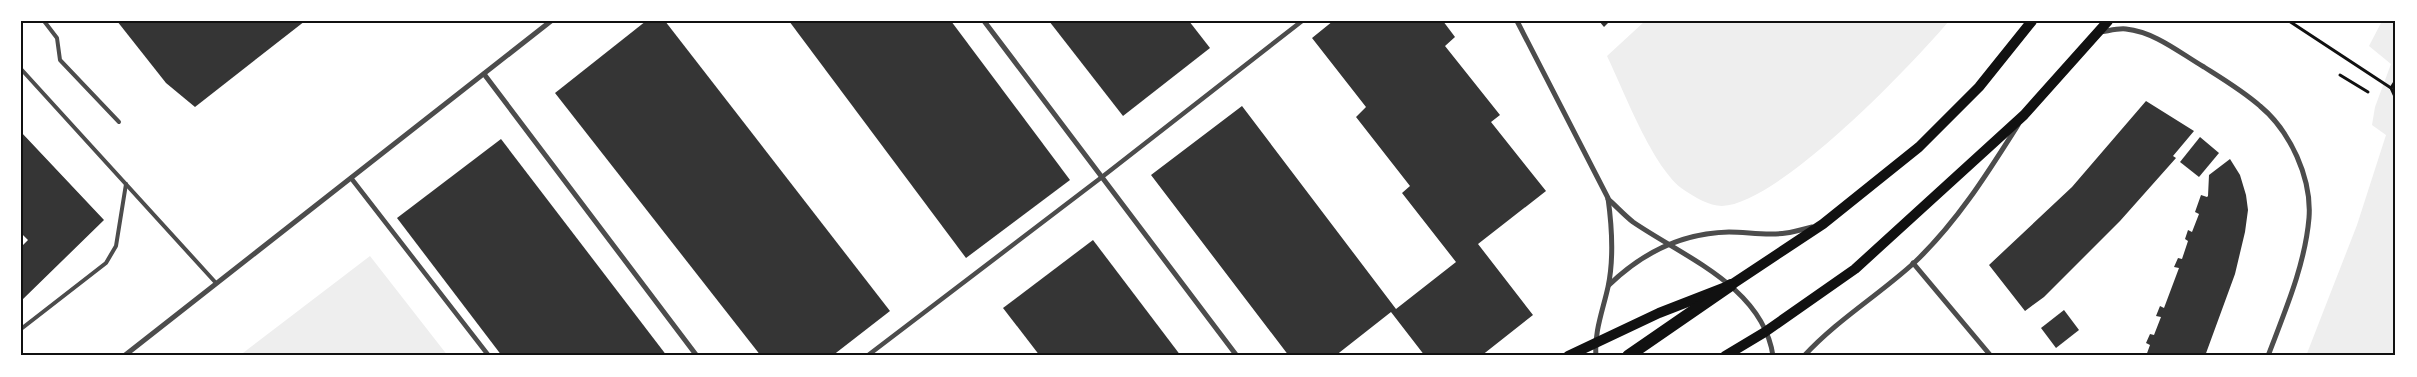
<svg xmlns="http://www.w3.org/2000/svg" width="2417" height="377" viewBox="0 0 2417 377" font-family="Montserrat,sans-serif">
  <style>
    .green { fill: #eee }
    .building { fill: #353535 }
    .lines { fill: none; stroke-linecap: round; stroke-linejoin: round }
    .path { stroke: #111; stroke-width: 3 }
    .service { stroke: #4c4c4c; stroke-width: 4 }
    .pedestrian { stroke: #4c4c4c; stroke-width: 4.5 }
    .minor { stroke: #4c4c4c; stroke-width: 5 }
    .secondary { stroke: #111; stroke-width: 10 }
    .primary { stroke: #111; stroke-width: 12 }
    .neatline { fill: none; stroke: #111; stroke-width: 2 }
  </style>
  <rect width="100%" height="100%" fill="#fff"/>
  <g class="green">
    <path d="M1645,21H1949C1911,66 1779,204 1722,206C1709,206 1695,197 1684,190C1653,169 1624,91 1607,56Z"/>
    <path d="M2382,21H2396V356H2306L2357,225L2386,135L2372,125L2375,107L2391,64L2369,46Z"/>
    <path d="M370,256L448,356H239Z"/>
  </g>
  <g class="building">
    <path d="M117,21H305L195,107L166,83Z"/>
    <path d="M646,21H665L890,311L832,356H761L555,93Z"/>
    <path d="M789,21H951L1070,180L966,258Z"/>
    <path d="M1049,21H1189L1210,48L1123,116Z"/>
    <path d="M1333,21H1443L1455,37L1445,46L1500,115L1491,122L1546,191L1478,244L1533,315L1481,356H1425L1391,312L1335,356H1289L1151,175L1242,106L1396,309L1456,262L1402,193L1410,186L1356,117L1366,107L1312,38Z"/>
    <path d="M1599,21H1610L1604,27Z"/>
    <path d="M2146,101L2194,131L2173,156L2176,158L2120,221L2044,297L2025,311L1989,265L2072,187Z"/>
    <path d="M21,132L104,220L21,301V247L28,240L21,233Z"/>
    <path d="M2200,137L2219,153L2199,177L2180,162Z"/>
    <path d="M501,139L667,356H502L397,218Z"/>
    <path d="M2230,159L2240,175L2246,195L2248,210L2245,232L2235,274L2205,356H2146L2150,345L2146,343L2150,334L2154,335L2161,317L2156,316L2160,306L2164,308L2179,268L2174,267L2178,258L2182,259L2188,241L2185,239L2188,230L2192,232L2199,214L2195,212L2201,195L2207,197L2208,196L2209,175Z"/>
    <path d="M1093,240L1181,356H1040L1003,308Z"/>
    <path d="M2064,310L2079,330L2056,348L2041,328Z"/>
  </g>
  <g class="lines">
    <g class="path">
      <path d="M2289,21L2391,88L2396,99"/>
      <path d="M2340,75L2368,92"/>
      <path d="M2391,88L2396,80"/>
    </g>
    <g class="service">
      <path d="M44,21L57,38L60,60L119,122"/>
      <path d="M21,69L216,283"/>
      <path d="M21,329L106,263L116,246L126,184"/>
    </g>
    <g class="pedestrian">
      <path d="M351,178L489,356"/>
      <path d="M867,356L1102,177L1302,21"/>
    </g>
    <g class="minor">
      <path d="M984,21L1237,356"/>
      <path d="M1517,21L1608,198C1612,227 1614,259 1608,287C1603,310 1594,332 1596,356"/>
      <path d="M2100,32C2108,31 2118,28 2126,29C2155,32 2180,53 2204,67C2223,79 2243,91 2260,106C2290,131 2312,178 2309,218C2305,265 2285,311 2268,356"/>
      <path d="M484,74L697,356"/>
      <path d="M1608,199C1616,206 1624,215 1633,222C1684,257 1763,287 1773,356"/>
      <path d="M1913,263L1991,356"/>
      <path d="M1609,285C1642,253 1683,233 1729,232C1747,232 1768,236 1786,233C1795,232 1804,229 1812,227"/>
      <path d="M124,356L551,21"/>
      <path d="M1804,356C1837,320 1879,295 1915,262C1957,222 1987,174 2018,125"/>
    </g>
    <g class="secondary">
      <path d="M1568,356L1659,313L1731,285L1823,224L1919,147L1979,87L2032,21"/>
      <path d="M1725,356L1765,332L1855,269L2024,115L2108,21"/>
    </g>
    <path class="primary" d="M1628,356L1731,285"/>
  </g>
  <rect width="2417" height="377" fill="none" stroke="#ffffff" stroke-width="45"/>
  <rect x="22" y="22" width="2372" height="332" class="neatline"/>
</svg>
